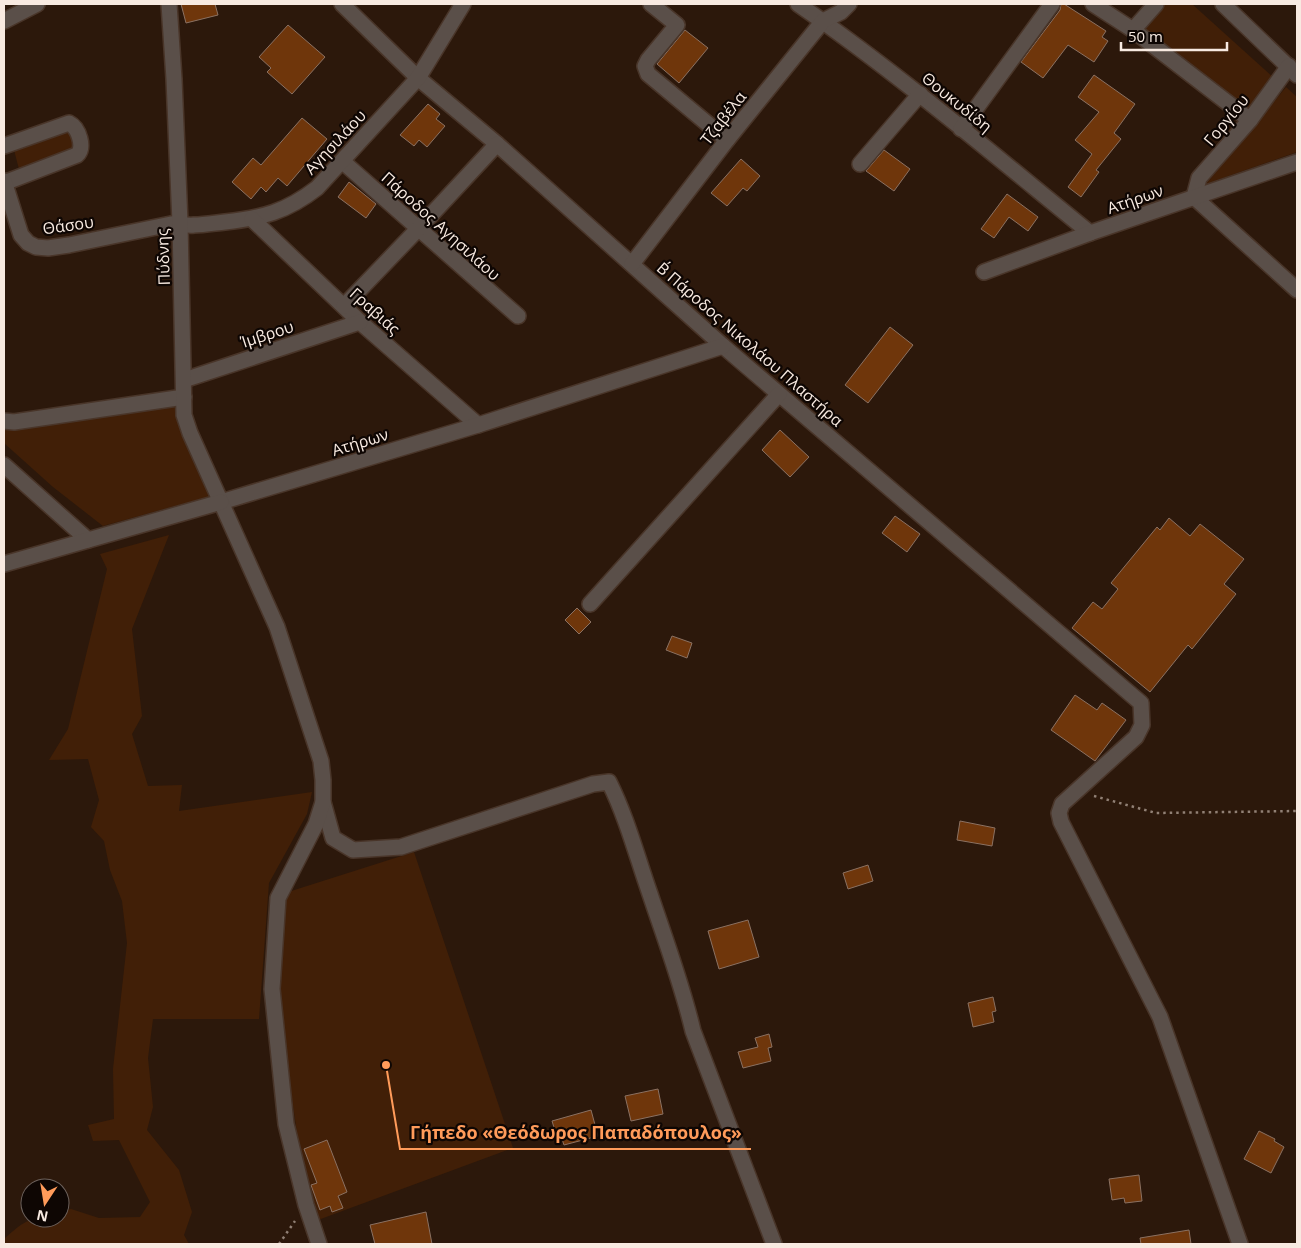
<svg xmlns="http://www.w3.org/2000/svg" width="1301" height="1248" viewBox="0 0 1301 1248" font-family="'Open Sans',sans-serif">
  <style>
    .green { fill: #411f07 }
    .building { fill: #6f360b; stroke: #8b7162 }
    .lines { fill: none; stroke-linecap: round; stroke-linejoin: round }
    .minor-casing { stroke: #493529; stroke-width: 18 }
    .tertiary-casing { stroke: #493529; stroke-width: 18 }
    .path { stroke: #918075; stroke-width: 2.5; stroke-dasharray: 2.5 4; stroke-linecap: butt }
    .minor { stroke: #5a4f49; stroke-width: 15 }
    .tertiary { stroke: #5a4f49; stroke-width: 15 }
    .labels { text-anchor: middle; stroke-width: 4.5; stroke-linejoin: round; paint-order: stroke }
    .street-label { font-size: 16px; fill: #f8eae1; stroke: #0e0603 }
    .leader { fill: none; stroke: #ff9b5a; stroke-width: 2 }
    .callout-dot { fill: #ff9b5a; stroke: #0e0603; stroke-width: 2 }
    .callout-label { font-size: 18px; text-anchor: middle; font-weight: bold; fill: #ff9b5a; stroke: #0e0603; stroke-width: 4.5; stroke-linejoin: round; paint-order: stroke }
  </style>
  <rect width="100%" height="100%" fill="#2c180b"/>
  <g class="green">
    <path d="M1161,4H1192L1275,79L1243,119L1134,39Z"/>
    <path d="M1286,87L1297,97V152L1206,184Z"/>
    <path d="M75,128L82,151L20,173L14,150Z"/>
    <path d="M178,402L211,490L208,497L103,526L53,487L4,443V426Z"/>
    <path d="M169,535L132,629L142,716L132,734L148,786L182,785L179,811L312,792L307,814L269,883L259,1019H153L148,1058L153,1107L147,1130L179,1170L192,1212L184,1235L189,1244H4V1239C28,1218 28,1218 60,1218V1212L71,1209L99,1218L140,1217L150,1202L119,1140L93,1141L88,1125L114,1119L113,1069L127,943L122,901L110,870L104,841L91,827L99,800L88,759L49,760L68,729L107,569L100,554Z"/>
    <path d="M414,852L513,1148L318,1220L305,1187L276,990L285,893Z"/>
  </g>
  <g class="building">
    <path d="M181,4H215L218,15L186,23Z"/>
    <path d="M1061,4H1064L1106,31L1102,37L1108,41L1094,62L1068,45L1043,78L1021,62L1060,10Z"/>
    <path d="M288,25L325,57L292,94L267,72L271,68L259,57Z"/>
    <path d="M685,30L708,48L679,83L657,64Z"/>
    <path d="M1094,75L1135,104L1114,133L1121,139L1096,170L1099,172L1081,197L1068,187L1092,154L1075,140L1099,112L1078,97Z"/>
    <path d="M428,104L440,114L436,119L445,126L427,147L419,140L414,146L400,135Z"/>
    <path d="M302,118L327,139L287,186L278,178L266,192L261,187L251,199L232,182L253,158L261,165Z"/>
    <path d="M884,150L910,169L894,191L866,171Z"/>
    <path d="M741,159L760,176L747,191L743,188L727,206L711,193Z"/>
    <path d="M349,182L376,204L366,218L338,197Z"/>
    <path d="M1007,194L1038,217L1028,231L1009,217L994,238L981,229Z"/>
    <path d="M890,327L913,345L868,403L845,385Z"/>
    <path d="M780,430L809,457L790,477L762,450Z"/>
    <path d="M895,516L920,534L907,552L882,533Z"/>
    <path d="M1169,518L1190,536L1200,524L1244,559L1224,584L1236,594L1192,649L1188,645L1150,692L1072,628L1093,602L1102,609L1118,589L1111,583L1157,527L1160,530Z"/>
    <path d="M577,608L591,622L579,634L565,620Z"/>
    <path d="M672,636L692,643L687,658L666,650Z"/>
    <path d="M1075,695L1097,710L1102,703L1126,720L1095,761L1051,730Z"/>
    <path d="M960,821L995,828L992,846L957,840Z"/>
    <path d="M868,865L873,881L848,889L843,873Z"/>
    <path d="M748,920L759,957L719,969L708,931Z"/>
    <path d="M993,997L996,1011L992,1012L994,1022L973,1027L968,1003Z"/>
    <path d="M769,1034L772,1047L768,1048L771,1061L743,1068L738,1052L758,1047L755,1038Z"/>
    <path d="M658,1089L663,1114L631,1121L625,1096Z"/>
    <path d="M591,1110L598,1136L564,1145L560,1133L556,1134L552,1121Z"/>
    <path d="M1259,1131L1275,1139L1274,1141L1284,1147L1271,1173L1244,1159Z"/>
    <path d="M327,1140L347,1192L338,1196L343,1208L332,1212L330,1206L320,1210L311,1185L317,1183L304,1149Z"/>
    <path d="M1139,1175L1142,1201L1125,1203L1124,1198L1112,1200L1109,1179Z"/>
    <path d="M426,1212L432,1244H375L370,1225Z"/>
    <path d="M1189,1230L1191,1244H1141L1140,1238Z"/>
  </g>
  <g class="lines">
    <g class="minor-casing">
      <g id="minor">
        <path d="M342,4L418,78L497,144L723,346L1141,703L1142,725L1136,737L1062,804L1059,813L1061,822L1160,1017L1240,1244"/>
        <path d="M651,4L677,25L648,60L645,66L648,74L727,140"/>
        <path d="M798,4C899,74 994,155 1090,233"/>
        <path d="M1093,4L1133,30L1250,120"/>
        <path d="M1223,4L1297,75"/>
        <path d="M4,21L37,4"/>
        <path d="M1133,30L1156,4"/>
        <path d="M1289,66L1250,120L1199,178L1194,197L1297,290"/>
        <path d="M961,129L1052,4"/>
        <path d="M4,146L69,123C79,128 85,148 77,155L4,183"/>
        <path d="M342,161L518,316"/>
        <path d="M860,164L920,94"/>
        <path d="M4,181L21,235L28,243L36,247L48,248L69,245L171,224C179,223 186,226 194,225C204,225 215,223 225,222C262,218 286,212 317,188L418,78L463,4"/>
        <path d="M252,219L360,322L478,425"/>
        <path d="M632,264L727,140L823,21L841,12L849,4"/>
        <path d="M984,272L1090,233L1297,162"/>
        <path d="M344,306L418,229L497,144"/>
        <path d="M184,380L360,322"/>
        <path d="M4,421L14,422L184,397"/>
        <path d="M4,465L88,540"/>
        <path d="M221,502L478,425L723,346"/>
        <path d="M590,604L779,394"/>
        <path d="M323,802L333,838L353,850L401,847L593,784L609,782C627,818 637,857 650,894C665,939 682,984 693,1031L774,1244"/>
      </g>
    </g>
    <g class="tertiary-casing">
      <g id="tertiary">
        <path d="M169,4L174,79L180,223L184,415L190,433L277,627L321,761L323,780V802L316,824L278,898L272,989L286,1124L306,1205L319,1244"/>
        <path d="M4,564L221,502"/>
      </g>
    </g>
    <g class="path">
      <path d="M1094,796L1156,813L1297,811"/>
      <path d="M279,1244L295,1221"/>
    </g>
    <use href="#minor" class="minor"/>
    <use href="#tertiary" class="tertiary"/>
  </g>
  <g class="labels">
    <g class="street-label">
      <text transform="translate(957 102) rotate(39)" y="6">Θουκυδίδη</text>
      <text transform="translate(723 118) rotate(-52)" y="6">Τζαβέλα</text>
      <text transform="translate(1226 120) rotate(-51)" y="6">Γοργίου</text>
      <text transform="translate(335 142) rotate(-47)" y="6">Αγησιλάου</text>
      <text transform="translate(1135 199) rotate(-19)" y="6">Ατήρων</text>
      <text transform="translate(68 225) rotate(-8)" y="6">Θάσου</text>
      <text transform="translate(441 226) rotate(42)" y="6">Πάροδος Αγησιλάου</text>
      <text transform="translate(163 257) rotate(-92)" y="6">Πύδνης</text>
      <text transform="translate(375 311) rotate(42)" y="6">Γραβιάς</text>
      <text transform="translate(267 334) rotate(-18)" y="6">Ίμβρου</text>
      <text transform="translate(750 344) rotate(41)" y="6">Β΄ Πάροδος Νικολάου Πλαστήρα</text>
      <text transform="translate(360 442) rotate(-17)" y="6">Ατήρων</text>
    </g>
  </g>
  <path class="leader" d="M386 1065L400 1149H751"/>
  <circle class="callout-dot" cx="386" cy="1065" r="5"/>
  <g class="callout-label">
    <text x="576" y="1139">Γήπεδο «Θεόδωρος Παπαδόπουλος»</text>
  </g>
  <rect width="1301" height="1248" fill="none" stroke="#f8eae1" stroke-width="10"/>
  <g transform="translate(45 1203) rotate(192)"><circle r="24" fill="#0e0603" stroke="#6c615c"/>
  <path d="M0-4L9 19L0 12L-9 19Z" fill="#ff9b5a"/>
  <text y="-8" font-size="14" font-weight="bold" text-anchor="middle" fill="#f8eae1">N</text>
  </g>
  <path d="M1121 42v8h106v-8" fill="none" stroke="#f8eae1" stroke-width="2.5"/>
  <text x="1128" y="42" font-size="15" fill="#f8eae1" stroke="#0e0603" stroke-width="4" paint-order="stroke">50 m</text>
</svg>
